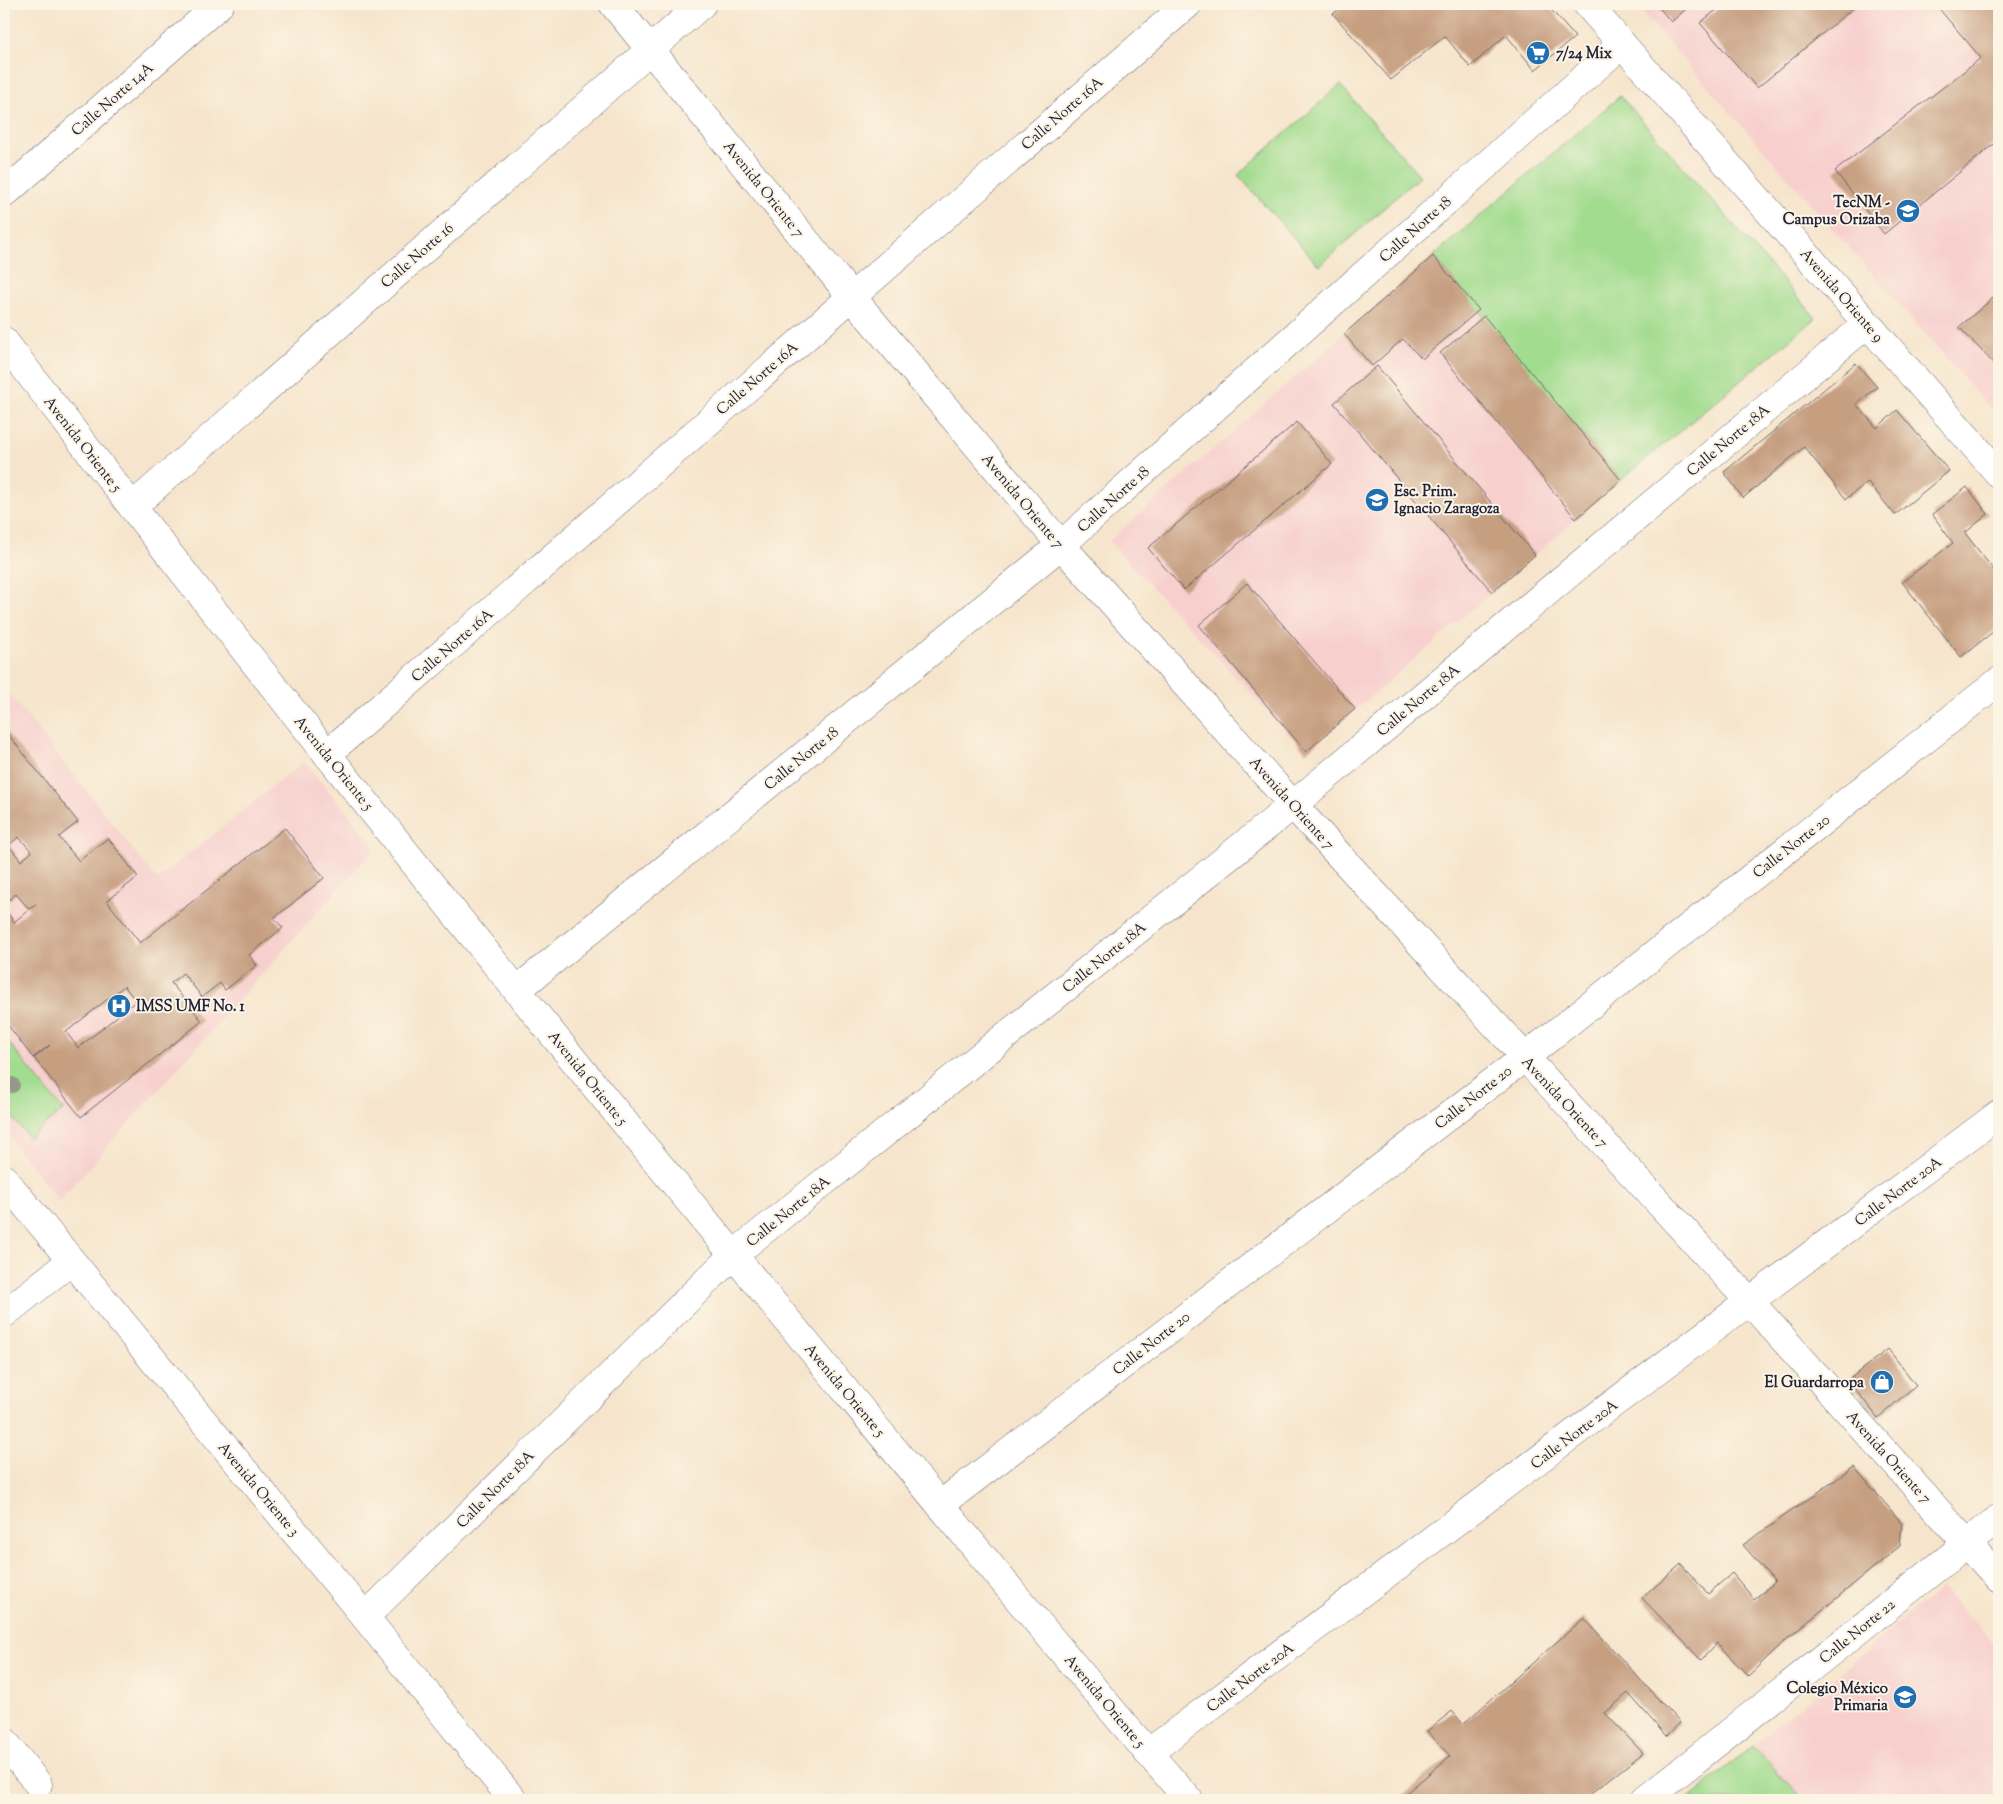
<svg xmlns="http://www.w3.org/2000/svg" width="2003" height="1804" viewBox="0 0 2003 1804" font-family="'Sorts Mill Goudy',serif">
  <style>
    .built { fill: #f7d0ce }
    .green { fill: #a2dc8f; stroke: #627f65 }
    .building { fill: #c69e80; fill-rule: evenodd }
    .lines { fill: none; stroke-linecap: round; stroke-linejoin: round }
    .minor-casing { stroke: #6c666e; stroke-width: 29 }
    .minor { stroke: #fff; stroke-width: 28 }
    .tree { fill: #96998a }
    .labels { text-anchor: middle; stroke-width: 4; stroke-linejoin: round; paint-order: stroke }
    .poi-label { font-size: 15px; font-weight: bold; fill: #22223b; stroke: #fcf5e5; text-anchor: start }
    .street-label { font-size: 15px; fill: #22223b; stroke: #fcf5e5 }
  </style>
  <rect width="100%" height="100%" fill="#fcf5e5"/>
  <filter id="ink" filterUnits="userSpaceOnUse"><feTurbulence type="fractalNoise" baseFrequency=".02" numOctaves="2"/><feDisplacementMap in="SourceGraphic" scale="10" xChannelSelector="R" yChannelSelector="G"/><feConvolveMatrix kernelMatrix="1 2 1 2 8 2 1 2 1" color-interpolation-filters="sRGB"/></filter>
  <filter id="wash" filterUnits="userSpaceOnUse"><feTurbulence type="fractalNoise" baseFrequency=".0096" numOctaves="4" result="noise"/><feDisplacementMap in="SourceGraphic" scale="20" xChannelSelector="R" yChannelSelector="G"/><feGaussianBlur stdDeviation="1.12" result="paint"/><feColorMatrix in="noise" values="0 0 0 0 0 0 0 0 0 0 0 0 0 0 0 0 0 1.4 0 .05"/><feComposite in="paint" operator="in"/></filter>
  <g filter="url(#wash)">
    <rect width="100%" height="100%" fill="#f6e5cc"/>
    <g class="built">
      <path d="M1635,4H1999V418Z"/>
      <path d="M1433,256L1621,480L1306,753L1109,541Z"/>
      <path d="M4,687L157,880L304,762L376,847L59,1201L4,1131Z"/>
      <path d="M1941,1588L1999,1648V1800H1688Z"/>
    </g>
    <g class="green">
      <path d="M1340,85L1420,176L1319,266L1238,175Z"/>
      <path d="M1620,96L1816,318L1621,480L1433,256Z"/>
      <path d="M4,1037L63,1110L29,1138L4,1107Z"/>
      <path d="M1753,1745L1803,1800H1688Z"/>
    </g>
    <g id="blocks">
      <g class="building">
        <path d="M1345,4H1546L1575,37L1535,70L1506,35L1470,67L1445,36L1391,80L1333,14Z"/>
        <path d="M1656,4H1692L1671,22Z"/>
        <path d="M1724,4H1858L1757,88L1700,23Z"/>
        <path d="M1935,4L1999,5V140L1884,234L1835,171L1981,58Z"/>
        <path d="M1433,256L1479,310L1422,359L1403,339L1372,366L1344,334Z"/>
        <path d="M1999,293V369L1959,327Z"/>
        <path d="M1484,316L1621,480L1576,519L1440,353Z"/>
        <path d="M1856,363L1877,387L1856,404L1877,428L1897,410L1949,471L1895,515L1868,482L1846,499L1804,447L1743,498L1724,472Z"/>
        <path d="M1377,366L1535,555L1492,592L1334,403Z"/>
        <path d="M1297,422L1332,464L1184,590L1148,548Z"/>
        <path d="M1967,487L1988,514L1965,533L1999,577V627L1961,657L1902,582L1953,543L1932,514Z"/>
        <path d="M1247,583L1355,709L1306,752L1199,625Z"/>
        <path d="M4,729L78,822L59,837L79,861L108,838L138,877L107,901L140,943L285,828L324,878L274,918L283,928L249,955L257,965L225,990L220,983L202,997L183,973L171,983L202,1021L81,1117L34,1058L50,1045L33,1058L4,1020V908L14,922L36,904L29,909L16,894L4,904V839L21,861L32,852L19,837L10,844L4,835ZM124,986L136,1001L78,1048L66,1032Z"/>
        <path d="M1888,1349L1916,1385L1878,1418L1848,1380Z"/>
        <path d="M1854,1467L1902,1523L1900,1546L1788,1638L1748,1676L1717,1643L1701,1660L1642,1598L1681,1564L1708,1594L1732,1573L1754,1599L1775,1582L1743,1545Z"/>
        <path d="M1584,1618L1680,1723L1666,1736L1628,1693L1605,1713L1643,1753L1583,1800H1398L1450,1756L1427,1731L1452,1711L1463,1724Z"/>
      </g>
    </g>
  </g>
  <g filter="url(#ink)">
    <use href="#blocks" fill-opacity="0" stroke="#6c666e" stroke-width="1"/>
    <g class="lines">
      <g class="minor-casing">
        <g id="minor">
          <path d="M613,4L851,296L1061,545L1293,805L1750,1302L1999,1579"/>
          <path d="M1587,4L1999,474"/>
          <path d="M4,194L220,4"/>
          <path d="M4,341C257,671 518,995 783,1315C917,1477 1051,1641 1189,1800"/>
          <path d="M132,507L702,4"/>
          <path d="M327,754L1188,4"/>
          <path d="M517,990L1061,545L1622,44"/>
          <path d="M4,1179L365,1617L513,1800"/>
          <path d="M4,1314L71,1261"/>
          <path d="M940,1505L1524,1058L1999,681"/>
          <path d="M365,1617L733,1255L1293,805L1867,324"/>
          <path d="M4,1741L38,1784"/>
          <path d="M1148,1753L1999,1114"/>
          <path d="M1645,1800L1999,1518"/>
        </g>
      </g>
      <use href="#minor" class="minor"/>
    </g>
    <circle class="tree" cx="12" cy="1085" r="8"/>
  </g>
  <defs>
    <g id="supermarket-disc" transform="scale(1.25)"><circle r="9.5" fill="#1f6fb2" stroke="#fcf5e5"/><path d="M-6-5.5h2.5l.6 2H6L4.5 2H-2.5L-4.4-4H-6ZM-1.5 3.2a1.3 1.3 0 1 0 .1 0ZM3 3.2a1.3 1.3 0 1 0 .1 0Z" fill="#fff"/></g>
    <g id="university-disc" transform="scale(1.25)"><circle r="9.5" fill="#1f6fb2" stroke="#fcf5e5"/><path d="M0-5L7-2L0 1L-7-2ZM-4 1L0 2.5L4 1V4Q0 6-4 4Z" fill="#fff"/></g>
    <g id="school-disc" transform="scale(1.25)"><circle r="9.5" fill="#1f6fb2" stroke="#fcf5e5"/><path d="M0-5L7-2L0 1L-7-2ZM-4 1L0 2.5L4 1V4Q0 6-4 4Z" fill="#fff"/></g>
    <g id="hospital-disc" transform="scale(1.25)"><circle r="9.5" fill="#1f6fb2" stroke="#fcf5e5"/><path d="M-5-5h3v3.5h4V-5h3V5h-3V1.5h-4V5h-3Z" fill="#fff"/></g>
    <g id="shop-disc" transform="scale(1.25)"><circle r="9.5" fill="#1f6fb2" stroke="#fcf5e5"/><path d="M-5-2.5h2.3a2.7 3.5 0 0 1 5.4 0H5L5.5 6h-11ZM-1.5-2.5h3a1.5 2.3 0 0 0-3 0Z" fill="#fff"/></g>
  </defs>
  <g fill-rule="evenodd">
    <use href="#supermarket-disc" x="1538" y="53"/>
    <use href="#university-disc" x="1908" y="211"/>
    <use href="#school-disc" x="1377" y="500"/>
    <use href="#hospital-disc" x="119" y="1006"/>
    <use href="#shop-disc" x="1882" y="1382"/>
    <use href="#school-disc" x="1905" y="1697"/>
  </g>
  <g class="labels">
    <g class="poi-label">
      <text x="1556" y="58">7/24 Mix</text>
      <text x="1890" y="207" text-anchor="end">TecNM -<tspan x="1890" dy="17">Campus Orizaba</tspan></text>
      <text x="1394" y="496">Esc. Prim.<tspan x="1394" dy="17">Ignacio Zaragoza</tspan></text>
      <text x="136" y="1011">IMSS UMF No. 1</text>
      <text x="1864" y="1387" text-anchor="end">El Guardarropa</text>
      <text x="1888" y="1693" text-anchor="end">Colegio México<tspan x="1888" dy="17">Primaria</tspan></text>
    </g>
    <g class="street-label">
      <text transform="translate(112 99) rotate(-41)" y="5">Calle Norte 14A</text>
      <text transform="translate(1062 113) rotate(-41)" y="5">Calle Norte 16A</text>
      <text transform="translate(764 189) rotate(51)" y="5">Avenida Oriente 7</text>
      <text transform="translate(1415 229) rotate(-42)" y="5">Calle Norte 18</text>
      <text transform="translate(417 255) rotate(-41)" y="5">Calle Norte 16</text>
      <text transform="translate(1842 295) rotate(49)" y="5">Avenida Oriente 9</text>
      <text transform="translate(757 378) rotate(-41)" y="5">Calle Norte 16A</text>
      <text transform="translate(1728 440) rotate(-40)" y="5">Calle Norte 18A</text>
      <text transform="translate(83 444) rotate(52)" y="5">Avenida Oriente 5</text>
      <text transform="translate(1113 499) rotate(-42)" y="5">Calle Norte 18</text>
      <text transform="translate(1023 501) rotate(50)" y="5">Avenida Oriente 7</text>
      <text transform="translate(452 645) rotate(-41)" y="5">Calle Norte 16A</text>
      <text transform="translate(1418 700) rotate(-40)" y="5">Calle Norte 18A</text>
      <text transform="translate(801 758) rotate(-39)" y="5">Calle Norte 18</text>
      <text transform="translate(334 763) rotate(51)" y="5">Avenida Oriente 5</text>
      <text transform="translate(1292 803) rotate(48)" y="5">Avenida Oriente 7</text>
      <text transform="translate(1791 846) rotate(-38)" y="5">Calle Norte 20</text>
      <text transform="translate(1104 957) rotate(-39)" y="5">Calle Norte 18A</text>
      <text transform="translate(588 1078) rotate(51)" y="5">Avenida Oriente 5</text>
      <text transform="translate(1473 1097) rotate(-38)" y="5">Calle Norte 20</text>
      <text transform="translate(1565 1102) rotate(47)" y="5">Avenida Oriente 7</text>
      <text transform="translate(1898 1191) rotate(-37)" y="5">Calle Norte 20A</text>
      <text transform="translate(788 1211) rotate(-39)" y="5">Calle Norte 18A</text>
      <text transform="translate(1151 1343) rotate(-38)" y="5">Calle Norte 20</text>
      <text transform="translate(845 1390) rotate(50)" y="5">Avenida Oriente 5</text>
      <text transform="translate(1574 1434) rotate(-37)" y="5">Calle Norte 20A</text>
      <text transform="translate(1889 1457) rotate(48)" y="5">Avenida Oriente 7</text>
      <text transform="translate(259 1489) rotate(50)" y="5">Avenida Oriente 3</text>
      <text transform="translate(495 1489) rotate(-45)" y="5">Calle Norte 18A</text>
      <text transform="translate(1857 1631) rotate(-39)" y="5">Calle Norte 22</text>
      <text transform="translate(1250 1677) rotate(-37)" y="5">Calle Norte 20A</text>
      <text transform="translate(1105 1701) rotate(50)" y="5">Avenida Oriente 5</text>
    </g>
  </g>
  <rect width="2003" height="1804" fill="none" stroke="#fcf5e5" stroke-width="20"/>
</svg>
